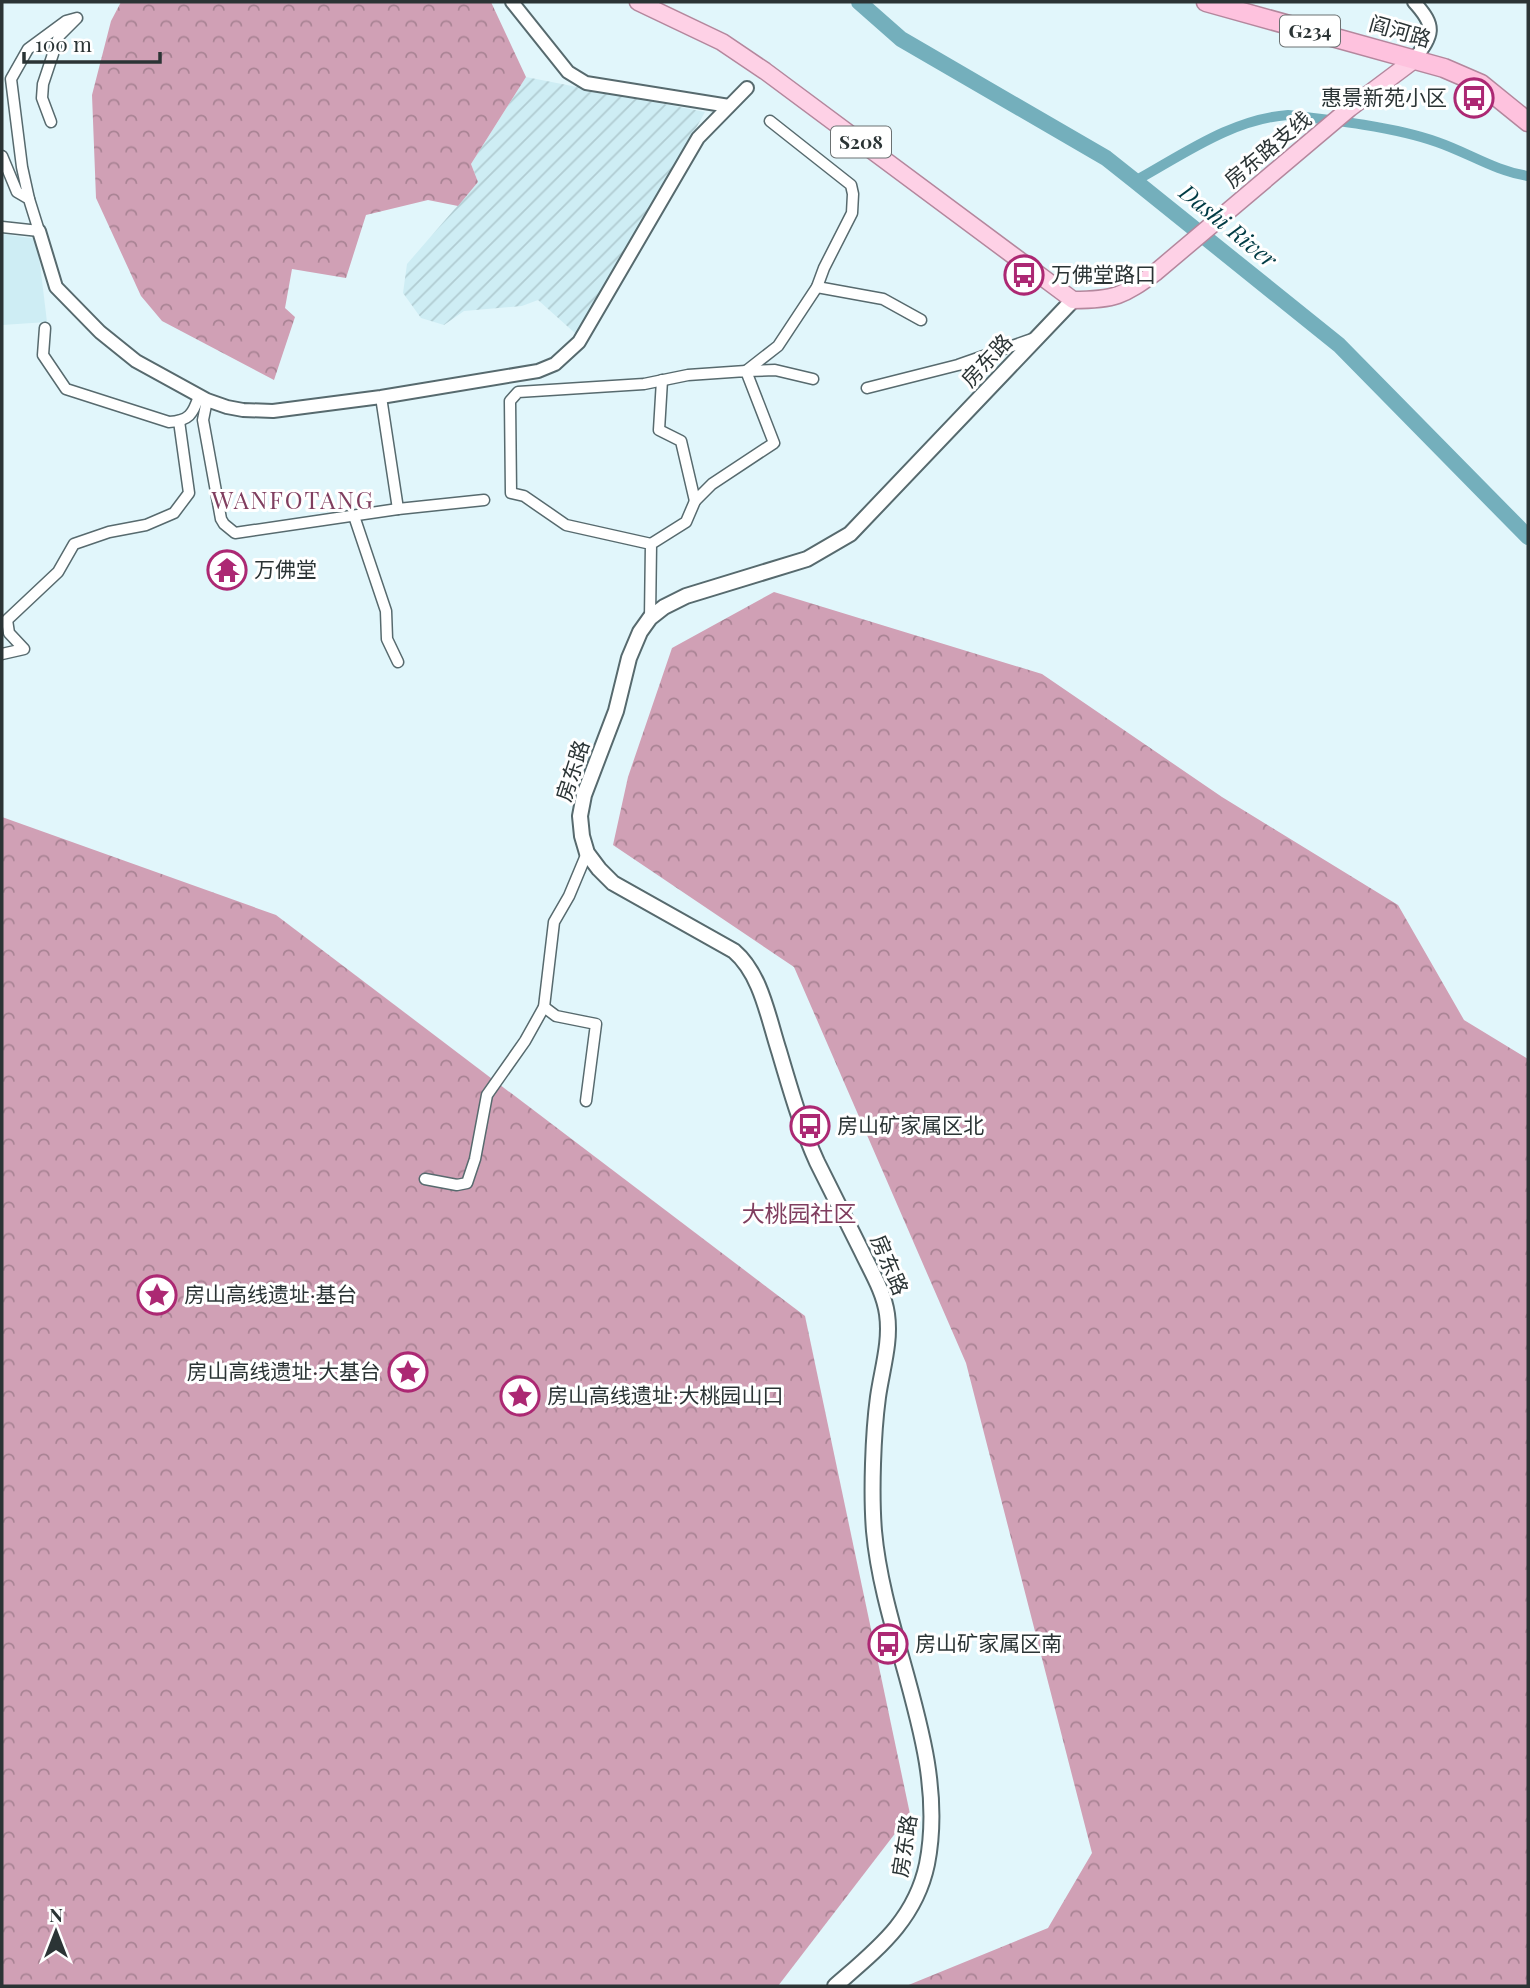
<svg xmlns="http://www.w3.org/2000/svg" width="1530" height="1988" viewBox="0 0 1530 1988" font-family="'Playfair Display','Noto Sans SC',serif">
  <style>
    .built { fill: #ceedf4 }
    .industrial { fill: url(#industrial-furrows) }
    .forest { fill: url(#forest-crowns) }
    .lines { fill: none; stroke-linecap: round; stroke-linejoin: round }
    .canal { stroke: #74afbc; stroke-width: 10 }
    .river { stroke: #74afbc; stroke-width: 16 }
    .minor-casing { stroke: #576a6e; stroke-width: 13 }
    .tertiary-casing { stroke: #576a6e; stroke-width: 16 }
    .secondary-casing { stroke: #576a6e; stroke-width: 18 }
    .primary-casing { stroke: #b4879d; stroke-width: 19 }
    .trunk-casing { stroke: #b4879d; stroke-width: 21 }
    .minor { stroke: #fff; stroke-width: 10 }
    .tertiary { stroke: #fff; stroke-width: 12 }
    .secondary { stroke: #fff; stroke-width: 14 }
    .primary { stroke: #fed1e6; stroke-width: 16 }
    .trunk { stroke: #fec2de; stroke-width: 18 }
    .labels { text-anchor: middle; stroke-width: 6; stroke-linejoin: round; paint-order: stroke }
    .shield { fill: #fff; stroke: #6b7172; stroke-width: 2 }
    .shield-label { font-size: 19px; font-weight: bold; fill: #2b3435 }
    .street-label { font-size: 21px; fill: #2b3435; stroke: #fff }
    .poi-label { font-size: 21px; fill: #2b3435; stroke: #fff; text-anchor: start }
    .water-label { font-size: 23px; font-style: italic; fill: #003b44; stroke: #fff }
    .neighbourhood-label { font-size: 23px; fill: #803e5f; stroke: #fff }
    .quarter-label { font-size: 24px; letter-spacing: 2px; fill: #803e5f; stroke: #fff }
  </style>
  <defs>
    <pattern id="industrial-furrows" width="10" height="10" patternUnits="userSpaceOnUse" patternTransform="scale(1.75)"><rect width="10" height="10" fill="#ceedf4"/><path d="M-1 1l2-2M0 10L10 0M9 11l2-2" fill="none" stroke="#b1ccd2"/></pattern>
    <pattern id="forest-crowns" width="20" height="18" patternUnits="userSpaceOnUse" patternTransform="scale(1.75)"><rect width="20" height="18" fill="#d0a0b5"/><path d="M2 6a3 3 0 1 1 6 0M12 15a3 3 0 1 1 6 0" fill="none" stroke="#a98394"/></pattern>
  </defs>
  <rect width="100%" height="100%" fill="#e1f6fb"/>
  <path class="built" d="M2,234L37,239L47,322L2,325Z"/>
  <path class="industrial" d="M526,77L705,112L651,209L576,334L538,300L522,306L464,311L444,325L421,318L403,293L407,264L478,182L471,164Z"/>
  <g class="forest">
    <path d="M121,2H491L526,77L471,164L478,182L458,206L428,200L366,215L346,278L292,269L285,308L295,317L274,380L162,321L141,296L96,198L92,95L111,21Z"/>
    <path d="M774,592L1042,674L1222,797L1398,905L1464,1020L1528,1059V1986H906L1048,1928L1092,1853L966,1363L794,967L613,845L628,777L672,648Z"/>
    <path d="M2,817L276,915L805,1316L910,1814L778,1986H2Z"/>
  </g>
  <g class="lines">
    <path class="canal" d="M1135,181C1184,154 1232,119 1288,115C1333,120 1395,127 1437,142C1469,153 1495,171 1528,176"/>
    <path class="river" d="M859,2L901,39L1106,158L1135,181L1339,345L1528,537"/>
    <g class="minor-casing">
      <g id="minor">
        <path d="M2,156L17,192L29,199L39,231L2,227"/>
        <path d="M29,199L22,167L11,79L28,49L66,21L77,18L59,36L43,84L42,98L51,122"/>
        <path d="M817,287L883,299L921,320"/>
        <path d="M45,328L43,355L66,389L169,422C189,421 193,414 199,396"/>
        <path d="M746,371L778,346L817,287L824,268L852,213L853,194L851,185L770,121"/>
        <path d="M747,371L775,370L813,379"/>
        <path d="M662,380L659,430L681,441L695,501"/>
        <path d="M867,388L958,365L1035,338"/>
        <path d="M381,397L398,509"/>
        <path d="M207,400L203,420L221,519L224,524L235,533L398,509L484,500"/>
        <path d="M354,516L386,611L387,639L398,662"/>
        <path d="M650,618L651,544L686,522L695,501L712,484L774,443L746,371L688,375L644,384L518,392L510,401L511,493L524,496L566,525L651,544"/>
        <path d="M2,654L24,649L9,633L7,620L58,572L74,544L109,532L146,525L174,513L189,493L179,421"/>
        <path d="M544,1007L556,1016L596,1024L586,1101"/>
        <path d="M425,1179L457,1185L467,1183L475,1159L487,1095L525,1041L544,1007L554,922L569,896L587,853"/>
      </g>
    </g>
    <g class="tertiary-casing">
      <g id="tertiary">
        <path d="M512,2L568,72L586,83L729,106"/>
        <path d="M1414,60C1432,35 1438,28 1414,2"/>
        <path d="M39,231L56,287L100,332L136,361L207,400L227,407L243,410L273,411L381,397L538,371L555,364L579,342L698,138L747,88"/>
      </g>
    </g>
    <g class="secondary-casing">
      <path id="secondary" d="M835,1986C876,1950 915,1921 927,1864C949,1753 884,1642 874,1531C871,1493 873,1434 878,1397C882,1369 891,1342 887,1314C884,1292 871,1271 862,1252C847,1222 832,1192 817,1162C801,1127 790,1088 779,1051C768,1017 761,974 734,951L613,883L599,869L587,853L582,836L580,816L584,795L616,711L629,658L640,632L650,618L664,607L686,596L807,559L850,534L1073,300"/>
    </g>
    <g class="primary-casing">
      <path id="primary" d="M638,2L722,42L765,71L1073,300C1115,300 1123,296 1156,272L1350,108L1414,60"/>
    </g>
    <g class="trunk-casing">
      <path id="trunk" d="M1206,2L1444,68L1481,84L1528,122"/>
    </g>
    <use href="#minor" class="minor"/>
    <use href="#tertiary" class="tertiary"/>
    <use href="#secondary" class="secondary"/>
    <use href="#primary" class="primary"/>
    <use href="#trunk" class="trunk"/>
  </g>
  <defs>
    <g id="bus-ring" transform="scale(2.0125)"><circle r="9.5" fill="#fff" stroke="#ac2873" stroke-width="1.5"/><path d="M-5-6H5V4H4V6H2V4H-2V6H-4V4H-5ZM-3.5-4V0h7V-4ZM-3.5 1.2v1.5H-2V1.2ZM2 1.2v1.5H3.5V1.2Z" fill="#ac2873"/></g>
    <g id="temple-ring" transform="scale(2.0125)"><circle r="9.5" fill="#fff" stroke="#ac2873" stroke-width="1.5"/><path d="M0-6L5-2H3V0L6.5 2.5H4V6H1.5V3h-3V6H-4V2.5H-6.5L-3 0V-2H-5Z" fill="#ac2873"/></g>
    <g id="sight-ring" transform="scale(2.0125)"><circle r="9.5" fill="#fff" stroke="#ac2873" stroke-width="1.5"/><path d="M0-6L1.8-2.2L6-1.7L2.9 1.2L3.7 5.4L0 3.3L-3.7 5.4L-2.9 1.2L-6-1.7L-1.8-2.2Z" fill="#ac2873"/></g>
  </defs>
  <g fill-rule="evenodd">
    <use href="#bus-ring" x="1474" y="98"/>
    <use href="#bus-ring" x="1024" y="275"/>
    <use href="#temple-ring" x="227" y="570"/>
    <use href="#bus-ring" x="810" y="1126"/>
    <use href="#sight-ring" x="157" y="1295"/>
    <use href="#sight-ring" x="408" y="1372"/>
    <use href="#sight-ring" x="520" y="1396"/>
    <use href="#bus-ring" x="888" y="1644"/>
  </g>
  <g class="labels">
    <g class="shield">
      <rect x="1280" y="15.5" width="60" height="31" rx="5"/>
      <rect x="831" y="126.5" width="60" height="31" rx="5"/>
    </g>
    <g class="shield-label">
      <text x="1310" y="38">G234</text>
      <text x="861" y="149">S208</text>
    </g>
    <g class="street-label">
      <text transform="translate(1400 32) rotate(16)" y="7">阎河路</text>
      <text transform="translate(1268 150) rotate(-40)" y="7">房东路支线</text>
      <text transform="translate(987 361) rotate(-47)" y="7">房东路</text>
      <text transform="translate(573 771) rotate(-72)" y="7">房东路</text>
      <text transform="translate(889 1265) rotate(67)" y="7">房东路</text>
      <text transform="translate(905 1846) rotate(-81)" y="7">房东路</text>
    </g>
    <g class="poi-label">
      <text x="1447" y="105" text-anchor="end">惠景新苑小区</text>
      <text x="1051" y="282">万佛堂路口</text>
      <text x="254" y="577">万佛堂</text>
      <text x="837" y="1133">房山矿家属区北</text>
      <text x="184" y="1302">房山高线遗址·基台</text>
      <text x="381" y="1379" text-anchor="end">房山高线遗址·大基台</text>
      <text x="547" y="1403">房山高线遗址·大桃园山口</text>
      <text x="915" y="1651">房山矿家属区南</text>
    </g>
    <g class="water-label">
      <text transform="translate(1228 226) rotate(39)" y="8">Dashi River</text>
    </g>
    <g class="neighbourhood-label">
      <text x="799" y="1222">大桃园社区</text>
    </g>
    <g class="quarter-label">
      <text x="293" y="509">WANFOTANG</text>
    </g>
  </g>
  <rect width="1530" height="1988" fill="none" stroke="#2b3435" stroke-width="7"/>
  <g transform="translate(56 1932)" stroke="#ffffff" stroke-width="5" paint-order="stroke">
  <path d="M0-5L12 26L0 18L-12 26Z" fill="#2b3435"/>
  <text y="-10" font-size="19" font-weight="bold" text-anchor="middle" fill="#2b3435">N</text>
  </g>
  <path d="M24 52v10h136v-10" fill="none" stroke="#2b3435" stroke-width="3.5"/>
  <text x="35" y="52" font-size="21" fill="#2b3435" stroke="#ffffff" stroke-width="5" paint-order="stroke">100 m</text>
</svg>
